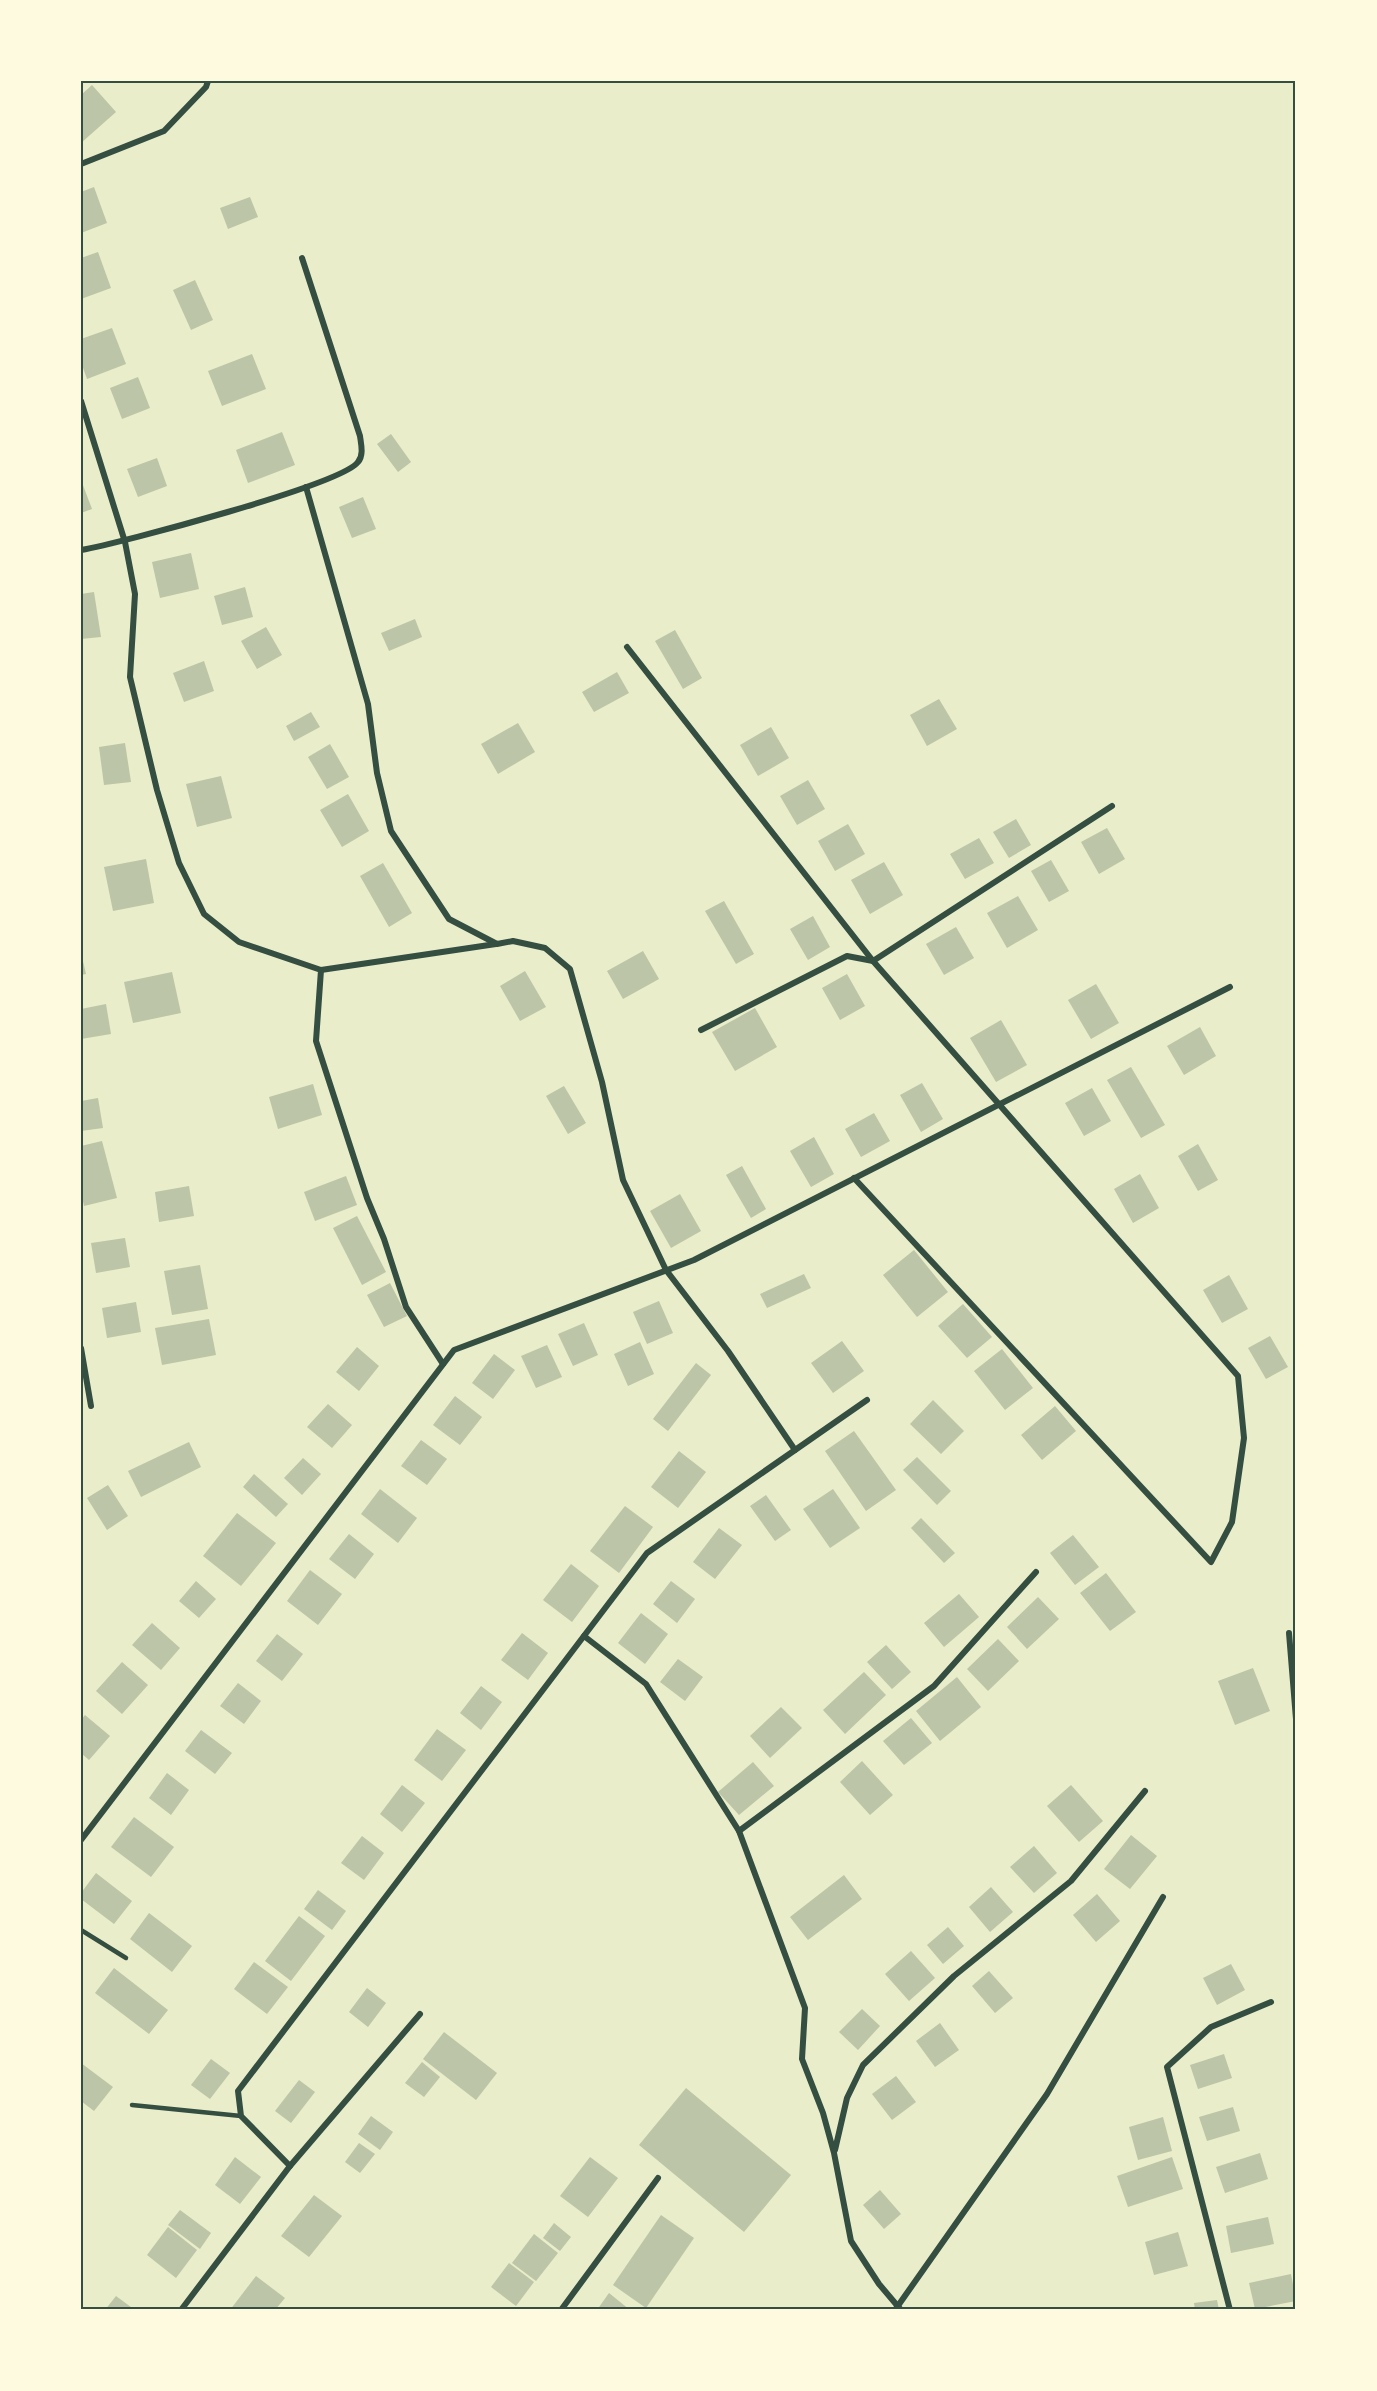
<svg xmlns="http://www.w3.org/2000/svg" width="1377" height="2391" viewBox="0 0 1377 2391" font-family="'Golos Text',sans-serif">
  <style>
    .building { fill: #bcc5a7 }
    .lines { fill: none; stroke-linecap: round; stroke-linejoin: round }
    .service { stroke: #344e41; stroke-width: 4.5 }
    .minor { stroke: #344e41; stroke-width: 6 }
    .neatline { fill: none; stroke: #344e41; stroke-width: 2 }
  </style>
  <rect width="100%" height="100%" fill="#e9edc9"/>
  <g class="building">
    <path d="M92,85L116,112L81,143V95Z"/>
    <path d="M94,187L107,223L81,233V192Z"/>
    <path d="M250,197L258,217L228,229L220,208Z"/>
    <path d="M98,252L111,288L81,299V258Z"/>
    <path d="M195,280L213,320L191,330L173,290Z"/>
    <path d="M112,328L126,364L87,379L81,362V339Z"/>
    <path d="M252,354L266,389L222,406L208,371Z"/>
    <path d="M138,377L150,408L122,419L110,388Z"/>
    <path d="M282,432L295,465L248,483L236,450Z"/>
    <path d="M391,434L411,462L398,472L377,444Z"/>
    <path d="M157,458L167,486L138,497L127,469Z"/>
    <path d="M81,480L92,509L81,513Z"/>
    <path d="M363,497L376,529L352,538L339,507Z"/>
    <path d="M191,553L199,589L160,598L152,562Z"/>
    <path d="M245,587L253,617L222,625L214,596Z"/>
    <path d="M94,592L101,637L81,639V594Z"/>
    <path d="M415,619L422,637L389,651L381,633Z"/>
    <path d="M266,627L282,655L257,669L241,641Z"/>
    <path d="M675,630L702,678L683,689L655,641Z"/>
    <path d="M204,661L214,691L184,702L173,673Z"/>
    <path d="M617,672L629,693L594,712L582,692Z"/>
    <path d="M939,699L957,729L927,746L910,715Z"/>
    <path d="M311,712L320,727L294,741L286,726Z"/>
    <path d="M518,723L535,752L498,774L481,744Z"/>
    <path d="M771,727L789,758L758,776L740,745Z"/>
    <path d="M125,743L131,782L104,785L99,747Z"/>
    <path d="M330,744L349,777L327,789L308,757Z"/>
    <path d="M221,776L232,818L197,827L186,784Z"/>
    <path d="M808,780L825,809L797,825L780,796Z"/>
    <path d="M348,794L369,831L342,847L320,810Z"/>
    <path d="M1016,819L1031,845L1009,858L993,832Z"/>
    <path d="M848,824L865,854L835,871L818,841Z"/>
    <path d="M1107,828L1125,859L1099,874L1081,842Z"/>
    <path d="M979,838L994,863L965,879L950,854Z"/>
    <path d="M146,859L154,903L113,911L104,867Z"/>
    <path d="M1051,860L1069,891L1049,902L1031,871Z"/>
    <path d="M884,862L903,895L870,914L851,880Z"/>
    <path d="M383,863L412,913L389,927L360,876Z"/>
    <path d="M1018,896L1038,930L1007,948L987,913Z"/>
    <path d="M724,901L754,954L736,964L705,911Z"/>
    <path d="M813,916L830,947L808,960L790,929Z"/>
    <path d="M956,927L974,958L944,975L926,944Z"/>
    <path d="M643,951L659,979L623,999L607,971Z"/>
    <path d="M81,953L86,974L81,975Z"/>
    <path d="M525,971L546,1007L520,1021L500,986Z"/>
    <path d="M172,972L181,1013L133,1023L124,982Z"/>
    <path d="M847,974L865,1006L840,1020L822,988Z"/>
    <path d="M1096,984L1119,1023L1091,1039L1068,1000Z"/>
    <path d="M106,1004L111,1034L81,1039V1009Z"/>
    <path d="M755,1008L777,1047L735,1071L712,1032Z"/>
    <path d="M1001,1020L1027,1065L996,1082L970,1038Z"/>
    <path d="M1200,1027L1216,1056L1184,1075L1167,1046Z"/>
    <path d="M1131,1067L1165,1125L1141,1138L1107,1080Z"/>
    <path d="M922,1083L943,1119L921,1132L900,1095Z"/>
    <path d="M313,1084L322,1115L278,1129L269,1097Z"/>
    <path d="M564,1086L586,1123L568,1134L546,1096Z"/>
    <path d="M1092,1088L1111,1121L1084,1136L1065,1103Z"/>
    <path d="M98,1098L103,1128L81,1131V1101Z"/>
    <path d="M874,1113L890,1141L861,1157L845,1129Z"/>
    <path d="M814,1137L834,1174L811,1187L790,1151Z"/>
    <path d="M102,1141L117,1198L84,1206L81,1192V1146Z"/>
    <path d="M1198,1144L1218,1180L1198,1191L1178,1156Z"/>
    <path d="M742,1166L766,1209L751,1218L726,1175Z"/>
    <path d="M1140,1174L1159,1208L1133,1223L1114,1189Z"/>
    <path d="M346,1176L357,1205L315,1221L304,1192Z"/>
    <path d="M189,1186L194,1216L159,1222L155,1192Z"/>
    <path d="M680,1194L701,1231L671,1248L650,1211Z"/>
    <path d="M357,1216L386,1272L362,1285L333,1228Z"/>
    <path d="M125,1238L130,1267L96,1273L91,1243Z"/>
    <path d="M914,1250L948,1292L917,1317L883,1275Z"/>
    <path d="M200,1265L208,1309L172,1315L164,1271Z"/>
    <path d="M804,1274L811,1288L767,1308L760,1294Z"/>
    <path d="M1229,1275L1248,1309L1222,1323L1203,1290Z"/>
    <path d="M390,1283L407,1316L384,1327L367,1295Z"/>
    <path d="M659,1301L673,1333L647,1344L633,1312Z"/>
    <path d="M136,1302L141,1332L107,1338L102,1308Z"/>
    <path d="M963,1304L992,1337L967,1358L938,1326Z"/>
    <path d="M209,1319L216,1355L162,1365L155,1328Z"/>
    <path d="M584,1323L598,1355L573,1366L558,1334Z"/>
    <path d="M1270,1336L1288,1367L1266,1379L1248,1348Z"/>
    <path d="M842,1341L864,1371L833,1393L811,1363Z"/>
    <path d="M640,1342L654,1374L628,1386L614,1354Z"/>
    <path d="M547,1345L562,1377L536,1388L521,1356Z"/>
    <path d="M357,1347L379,1366L359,1391L336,1372Z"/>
    <path d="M1002,1349L1033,1388L1005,1410L974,1371Z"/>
    <path d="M494,1354L515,1370L493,1399L472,1383Z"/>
    <path d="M696,1363L711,1375L668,1431L653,1419Z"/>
    <path d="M455,1396L482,1417L460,1445L433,1425Z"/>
    <path d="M933,1400L964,1431L941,1454L910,1424Z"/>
    <path d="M328,1404L352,1425L332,1448L307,1427Z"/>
    <path d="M1055,1406L1076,1431L1042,1460L1021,1435Z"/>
    <path d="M854,1431L896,1490L866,1511L825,1451Z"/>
    <path d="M421,1440L447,1459L427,1485L401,1466Z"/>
    <path d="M189,1442L201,1467L141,1497L128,1471Z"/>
    <path d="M679,1451L706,1472L678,1508L651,1487Z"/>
    <path d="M917,1457L951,1491L937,1505L903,1470Z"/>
    <path d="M303,1458L321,1474L302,1495L284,1478Z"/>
    <path d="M254,1474L288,1504L276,1517L243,1487Z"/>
    <path d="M108,1485L128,1516L107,1530L87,1498Z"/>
    <path d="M380,1489L417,1518L398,1543L361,1514Z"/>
    <path d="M833,1489L860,1528L830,1548L803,1509Z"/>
    <path d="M766,1495L791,1530L775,1541L750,1506Z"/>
    <path d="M625,1506L653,1527L619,1573L590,1551Z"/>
    <path d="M237,1513L276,1543L241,1586L203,1556Z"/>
    <path d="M921,1518L955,1553L944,1563L911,1528Z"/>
    <path d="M719,1528L742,1545L715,1579L693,1562Z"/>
    <path d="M349,1534L374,1554L355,1579L329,1559Z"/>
    <path d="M1073,1535L1099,1567L1075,1585L1050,1553Z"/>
    <path d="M571,1564L599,1586L572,1622L543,1600Z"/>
    <path d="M310,1570L342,1594L318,1625L287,1601Z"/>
    <path d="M1106,1573L1136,1612L1110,1631L1080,1593Z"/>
    <path d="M196,1581L216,1599L199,1618L179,1601Z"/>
    <path d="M671,1581L695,1599L677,1623L653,1604Z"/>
    <path d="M959,1594L979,1617L944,1647L924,1623Z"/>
    <path d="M1038,1597L1059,1619L1027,1649L1007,1627Z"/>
    <path d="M641,1613L668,1634L645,1664L618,1643Z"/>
    <path d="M152,1623L180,1648L161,1670L132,1645Z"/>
    <path d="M522,1633L548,1653L528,1680L501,1660Z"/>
    <path d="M277,1634L303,1654L282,1681L256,1661Z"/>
    <path d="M998,1639L1019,1661L988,1691L967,1669Z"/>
    <path d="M886,1645L911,1672L892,1689L867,1662Z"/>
    <path d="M678,1659L703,1677L685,1701L660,1682Z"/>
    <path d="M122,1662L148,1685L122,1714L96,1691Z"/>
    <path d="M1253,1668L1270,1711L1235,1725L1218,1681Z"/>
    <path d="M864,1672L886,1695L845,1734L823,1710Z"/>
    <path d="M957,1677L981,1707L940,1741L916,1711Z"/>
    <path d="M238,1683L261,1701L244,1724L220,1706Z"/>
    <path d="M481,1686L502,1702L481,1730L460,1713Z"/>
    <path d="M781,1707L802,1728L770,1758L750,1736Z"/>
    <path d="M85,1715L110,1736L89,1760L81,1753V1720Z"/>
    <path d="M911,1718L932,1743L904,1765L883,1741Z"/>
    <path d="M437,1729L466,1750L442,1781L414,1760Z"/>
    <path d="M201,1730L232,1753L215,1774L185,1751Z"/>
    <path d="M862,1761L893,1795L870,1815L840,1782Z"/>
    <path d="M753,1762L774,1786L739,1815L718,1792Z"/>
    <path d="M167,1773L189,1790L171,1815L149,1798Z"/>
    <path d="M402,1785L425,1803L402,1832L380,1814Z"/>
    <path d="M1071,1785L1103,1821L1079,1842L1047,1806Z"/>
    <path d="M134,1817L174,1847L151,1877L111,1847Z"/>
    <path d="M1131,1835L1157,1856L1130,1889L1104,1869Z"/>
    <path d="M362,1836L384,1853L364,1880L341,1863Z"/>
    <path d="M1034,1846L1057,1873L1034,1893L1010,1867Z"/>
    <path d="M96,1873L132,1901L114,1924L81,1899V1893Z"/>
    <path d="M844,1875L862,1899L808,1940L790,1917Z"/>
    <path d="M991,1887L1013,1912L990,1932L969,1907Z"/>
    <path d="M318,1890L346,1911L332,1930L304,1909Z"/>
    <path d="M1097,1894L1120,1921L1096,1942L1073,1915Z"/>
    <path d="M149,1913L192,1946L172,1972L130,1939Z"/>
    <path d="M299,1916L325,1936L291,1981L265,1961Z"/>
    <path d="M948,1927L964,1946L943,1964L927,1945Z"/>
    <path d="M911,1951L935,1978L909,2001L885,1974Z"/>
    <path d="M254,1962L288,1987L267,2014L234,1989Z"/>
    <path d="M1231,1964L1245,1990L1217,2005L1203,1978Z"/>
    <path d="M114,1968L168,2010L149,2034L95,1993Z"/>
    <path d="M989,1971L1013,1998L995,2013L972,1986Z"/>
    <path d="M367,1988L386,2003L368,2027L349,2012Z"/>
    <path d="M862,2009L880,2026L858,2050L839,2032Z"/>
    <path d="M940,2023L959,2050L935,2067L916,2041Z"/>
    <path d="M444,2032L497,2073L476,2100L423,2059Z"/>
    <path d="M1224,2054L1232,2078L1198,2089L1190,2065Z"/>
    <path d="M211,2059L230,2073L210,2099L191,2085Z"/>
    <path d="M422,2062L440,2077L424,2097L405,2083Z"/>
    <path d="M81,2063L113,2087L94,2111L81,2101Z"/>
    <path d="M896,2076L916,2102L892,2120L872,2094Z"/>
    <path d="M299,2080L315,2092L291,2123L275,2111Z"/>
    <path d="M686,2088L791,2175L744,2232L639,2145Z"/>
    <path d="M1233,2107L1240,2131L1207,2141L1199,2117Z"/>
    <path d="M371,2116L393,2132L380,2150L358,2134Z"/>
    <path d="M1163,2117L1172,2151L1138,2160L1129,2127Z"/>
    <path d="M359,2143L375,2154L360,2173L345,2162Z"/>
    <path d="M1260,2153L1268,2179L1225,2193L1216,2167Z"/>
    <path d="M235,2157L261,2177L240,2204L215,2185Z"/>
    <path d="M590,2157L618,2178L588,2217L560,2196Z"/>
    <path d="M1172,2157L1183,2189L1128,2207L1117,2176Z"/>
    <path d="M880,2190L901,2214L884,2229L863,2205Z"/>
    <path d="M314,2195L342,2216L309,2257L281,2236Z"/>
    <path d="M180,2210L211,2233L200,2249L168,2225Z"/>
    <path d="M661,2215L694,2238L646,2308L613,2285Z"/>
    <path d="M1268,2217L1274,2244L1231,2253L1226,2226Z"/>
    <path d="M554,2223L571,2237L560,2251L543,2238Z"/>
    <path d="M168,2227L197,2250L176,2278L147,2255Z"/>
    <path d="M1178,2232L1188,2266L1154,2275L1145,2242Z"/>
    <path d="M534,2234L558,2253L536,2281L512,2263Z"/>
    <path d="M509,2263L534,2282L516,2306L491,2287Z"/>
    <path d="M1291,2274L1296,2301L1255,2309L1249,2283Z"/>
    <path d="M256,2276L285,2298L275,2310H230Z"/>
    <path d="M609,2293L630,2310H597Z"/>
    <path d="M116,2296L135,2310H105Z"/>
    <path d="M1217,2300L1219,2310H1195L1194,2303Z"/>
  </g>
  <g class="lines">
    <g class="service">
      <path d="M81,1930L126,1958"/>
      <path d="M132,2105L241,2116"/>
    </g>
    <g class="minor">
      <path d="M81,164L164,131L206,87L208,81"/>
      <path d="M81,401L125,542L135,594L130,677L157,790L179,863L204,914L239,942L321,970L316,1041L367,1198L384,1239L406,1307L443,1364"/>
      <path d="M306,487L368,704L377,773L391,831L449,919L497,944L513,941L545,948L570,969L602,1082L623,1180L666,1270L728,1351L795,1450"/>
      <path d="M81,550C120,543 341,485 358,462C364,455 361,444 360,436L302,258"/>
      <path d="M627,647L873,961L1238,1376L1244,1438L1232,1522L1211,1562L854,1178"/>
      <path d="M321,970L496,944"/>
      <path d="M701,1030L847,956L873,961L1112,806"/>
      <path d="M81,1348L91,1406"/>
      <path d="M1289,1633L1296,1719"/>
      <path d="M584,1636L646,1684L739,1831L805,2008L802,2059L823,2113L834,2153L851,2241L879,2284L901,2310"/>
      <path d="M739,1831L934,1686L1036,1572"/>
      <path d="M81,1840L454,1350L694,1260L1230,987"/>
      <path d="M835,2150L847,2098L863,2065L954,1976L1071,1881L1145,1791"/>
      <path d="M290,2166L241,2116L238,2091L647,1553L867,1400"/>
      <path d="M181,2310L290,2166L420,2014"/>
      <path d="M561,2310L658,2178"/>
      <path d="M895,2310L1047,2094L1163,1897"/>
      <path d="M1230,2310L1167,2067L1211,2027L1271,2002"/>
    </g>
  </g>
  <rect width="1377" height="2391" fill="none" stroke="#fefae0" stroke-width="165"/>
  <rect x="82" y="82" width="1212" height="2226" class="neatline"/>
</svg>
